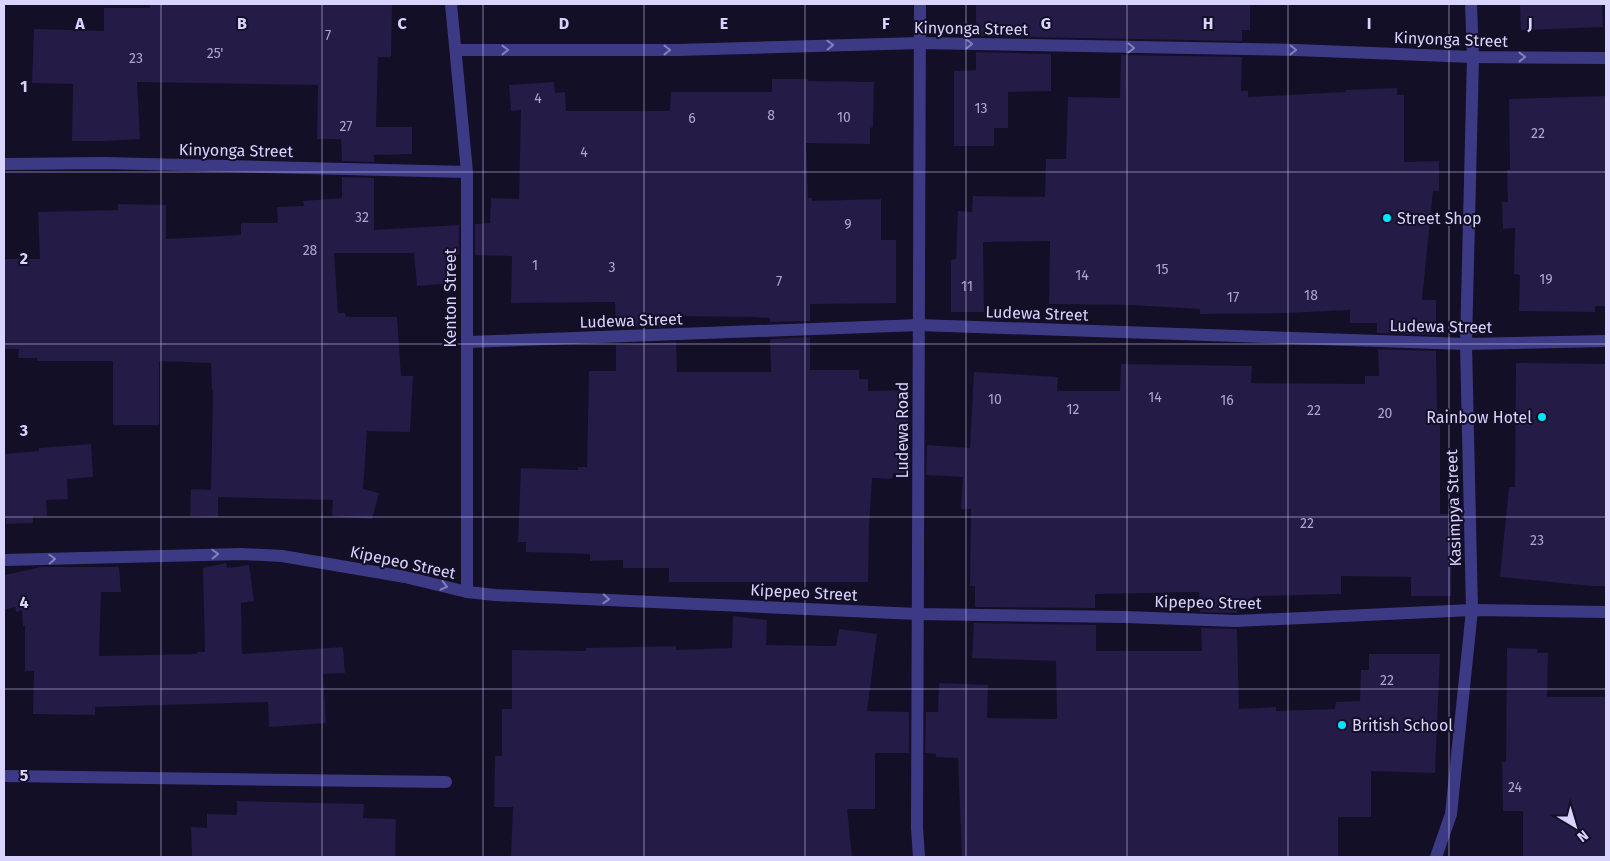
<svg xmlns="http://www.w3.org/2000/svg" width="1610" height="861" viewBox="0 0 1610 861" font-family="'Fira Sans',sans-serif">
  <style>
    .building { fill: #241b47 }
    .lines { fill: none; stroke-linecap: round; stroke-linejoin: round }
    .service { stroke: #3d3a85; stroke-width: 12 }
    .minor { stroke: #3d3a85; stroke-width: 12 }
    .oneway { stroke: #837fbc }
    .grid { fill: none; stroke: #d9d4ff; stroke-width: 1; stroke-opacity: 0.55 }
    .poi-dot { fill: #00e5ff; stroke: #130f26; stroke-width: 2 }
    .labels { text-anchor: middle; stroke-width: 4; stroke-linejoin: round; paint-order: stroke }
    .number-label { font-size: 14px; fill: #aca6d1 }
    .street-label { font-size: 16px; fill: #d9d4ff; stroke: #130f26 }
    .poi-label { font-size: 16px; fill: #d9d4ff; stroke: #130f26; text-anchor: start }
    .grid-label { font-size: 16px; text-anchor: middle; font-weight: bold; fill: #d9d4ff; stroke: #130f26; stroke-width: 4; stroke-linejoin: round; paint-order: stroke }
  </style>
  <rect width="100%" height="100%" fill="#130f26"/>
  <g class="building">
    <path d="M150,4H392L391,57H378L376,127H412V154L374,155V162L342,161L341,139H317L318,85L137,82L140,139L104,141H72L73,84L32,83L34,29L104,31V8H150Z"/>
    <path d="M976,4H1250V30H1242V41L976,36Z"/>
    <path d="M1520,4H1602L1603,27L1521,30Z"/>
    <path d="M976,52L1051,54V91L1008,92V128H994V146H954V71L976,70Z"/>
    <path d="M1121,55L1242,57L1241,91H1248V97L1346,92V90L1397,88V95H1404V162L1439,161V191H1433L1422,300H1436V335L1377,333V323H1350V310L1287,313L1200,314V309L1132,305L1049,304L1050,241L983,242L984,312H951V260L956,259L958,211L972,212L973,196L1045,197L1046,159H1066L1068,97L1120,98Z"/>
    <path d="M772,79H808V81L874,82L873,127L870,128V144L806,143L808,198H812V201L881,199V240H896V303L810,304V321L770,322V318L753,317L676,316V326L616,328L615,302L511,303L512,256L475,255V224L490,223L491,198L519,199L521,110L511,111L509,85L554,82L555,93L565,92L566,111H670L671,92H772Z"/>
    <path d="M1606,96V306H1595V312L1519,311L1520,275L1514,274L1515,228L1503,229L1502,202H1508L1507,170H1510L1509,99Z"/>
    <path d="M342,177L374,178V230L459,225V255L451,254L453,283L417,286L414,253H334L338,313H345L346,317H397L401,376H413L410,432L367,431L363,489L379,493L372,519L332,516L333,500L218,497V517L190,516L191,489L211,490L213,390H212L211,363L159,361V425H113V361H37V358H18L19,349H4V259H40L38,212L118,210V204L166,205V239L241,235V223H278L277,207L304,206L303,201L342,198Z"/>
    <path d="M810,337V370H859V379H868V391L908,390V444H910V474L893,473L892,479L872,478L869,529L868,582H669V568H623V560L590,561V554L526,552V542H518L521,468L578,470V467H587L589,371H616V345L676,342L677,372H771L770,339Z"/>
    <path d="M1378,349L1436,351L1437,411H1440V514H1452L1451,596H1411V577L1341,576V594L1258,596L1252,597L1253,608L1237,609V613L1200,612L1199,592L1095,594V608L975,607V586H970L971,509H961L963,477L926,475L927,445L970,448L974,372L1058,377L1057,391H1120L1121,364L1252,366L1251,383L1365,384V376H1379Z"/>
    <path d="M1516,363L1606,364V586H1591L1500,577L1509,487H1515Z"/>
    <path d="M91,444L93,477L67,479L68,499L46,500L47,516H33V523L6,524V518H4V454L39,451V448Z"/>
    <path d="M226,563L227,568L249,565L254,601L241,603L242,654L343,647L345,673L323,674L326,723L269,727L268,702L95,707V715L33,714L34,671H25V625L23,626L22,610L16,612L15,607L4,610L5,575L41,567H119L121,592H101L99,656L197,654V652H205L203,568Z"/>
    <path d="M733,616L767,620L766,645L836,646L839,629L877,634L867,711L909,712V753H875V809H847L852,857H511L513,807H494L495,756H502V709H512V650L586,651V648L676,646V650L732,648Z"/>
    <path d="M974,623L1096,625V651H1202L1201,628L1237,629L1239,709L1276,707V711L1335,709L1336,702L1360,701L1361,670H1369V654H1440L1435,773L1371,771V817H1338V857H962L958,758L936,757V754L925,753L926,712H938L939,683L988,685L987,718L1057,719L1056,661L972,658Z"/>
    <path d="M1507,648L1537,649V653H1548L1547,697H1606V857H1523V811H1503L1502,762H1506Z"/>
    <path d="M237,801L364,804L363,818L396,819L395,857H192L191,827L207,828V814L237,815Z"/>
  </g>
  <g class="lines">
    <path class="service" d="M4,776L446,782"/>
    <g class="minor">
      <path d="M451,4L467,172V592"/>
      <path d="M456,50H678L920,43L1296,50L1473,57L1606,58"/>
      <path d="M4,164L104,163L467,172"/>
      <path d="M467,342L919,325L1466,344L1606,341"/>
      <path d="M4,560L242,554L282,556L405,577L467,592L495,595L917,614L1125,617L1236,621L1472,610L1606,612"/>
      <path d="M919,857L917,828L920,4"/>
      <path d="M1436,857L1451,814L1472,610L1466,344L1473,57L1471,4"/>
    </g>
  </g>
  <defs><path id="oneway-chevron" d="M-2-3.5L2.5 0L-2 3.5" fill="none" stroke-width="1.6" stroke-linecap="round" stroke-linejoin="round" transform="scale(1.25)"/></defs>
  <g class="oneway">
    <use href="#oneway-chevron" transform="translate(969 44) rotate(1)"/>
    <use href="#oneway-chevron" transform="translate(830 45) rotate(-2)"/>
    <use href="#oneway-chevron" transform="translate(1131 48) rotate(1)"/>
    <use href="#oneway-chevron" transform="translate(505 50)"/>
    <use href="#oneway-chevron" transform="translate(667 50)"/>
    <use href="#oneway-chevron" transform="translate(1293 50) rotate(1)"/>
    <use href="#oneway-chevron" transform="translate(1522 57)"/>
    <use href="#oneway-chevron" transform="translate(215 554) rotate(-2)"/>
    <use href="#oneway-chevron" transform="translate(52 559) rotate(-2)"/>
    <use href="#oneway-chevron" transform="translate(444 586) rotate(14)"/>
    <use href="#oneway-chevron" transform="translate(606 599) rotate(3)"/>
  </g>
  <path class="grid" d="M161,4V857M322,4V857M483,4V857M644,4V857M805,4V857M966,4V857M1127,4V857M1288,4V857M1449,4V857M4,172H1606M4,344H1606M4,517H1606M4,689H1606"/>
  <g class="poi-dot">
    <circle cx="1387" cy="218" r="5"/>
    <circle cx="1542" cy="417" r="5"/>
    <circle cx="1342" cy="725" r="5"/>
  </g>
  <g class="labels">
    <g class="number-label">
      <text x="328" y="40">7</text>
      <text x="215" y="58">25'</text>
      <text x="136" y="63">23</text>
      <text x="538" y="103">4</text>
      <text x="981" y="113">13</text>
      <text x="771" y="120">8</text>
      <text x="844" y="122">10</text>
      <text x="692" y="123">6</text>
      <text x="346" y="131">27</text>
      <text x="1538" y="138">22</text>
      <text x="584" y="157">4</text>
      <text x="362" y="222">32</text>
      <text x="848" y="229">9</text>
      <text x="310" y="255">28</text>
      <text x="535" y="270">1</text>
      <text x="612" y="272">3</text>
      <text x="1162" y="274">15</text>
      <text x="1082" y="280">14</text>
      <text x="1546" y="284">19</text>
      <text x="779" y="286">7</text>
      <text x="967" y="291">11</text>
      <text x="1311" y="300">18</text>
      <text x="1233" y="302">17</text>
      <text x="1155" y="402">14</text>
      <text x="995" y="404">10</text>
      <text x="1227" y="405">16</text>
      <text x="1073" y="414">12</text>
      <text x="1314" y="415">22</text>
      <text x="1385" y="418">20</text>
      <text x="1307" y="528">22</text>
      <text x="1537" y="545">23</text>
      <text x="1387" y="685">22</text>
      <text x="1515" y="792">24</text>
    </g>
    <g class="street-label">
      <text transform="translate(971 28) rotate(1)" y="6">Kinyonga Street</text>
      <text transform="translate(1451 39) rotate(2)" y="6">Kinyonga Street</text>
      <text transform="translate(236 150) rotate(1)" y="6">Kinyonga Street</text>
      <text transform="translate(450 298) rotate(-90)" y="6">Kenton Street</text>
      <text transform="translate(1037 313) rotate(2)" y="6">Ludewa Street</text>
      <text transform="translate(631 320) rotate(-2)" y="6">Ludewa Street</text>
      <text transform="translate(1441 326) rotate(1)" y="6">Ludewa Street</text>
      <text transform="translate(902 430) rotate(-90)" y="6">Ludewa Road</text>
      <text transform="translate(1453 508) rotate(-92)" y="6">Kasimpya Street</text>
      <text transform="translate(403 562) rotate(12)" y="6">Kipepeo Street</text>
      <text transform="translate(804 592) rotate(3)" y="6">Kipepeo Street</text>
      <text transform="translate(1208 602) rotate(1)" y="6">Kipepeo Street</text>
    </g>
    <g class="poi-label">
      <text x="1397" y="224">Street Shop</text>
      <text x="1532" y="423" text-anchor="end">Rainbow Hotel</text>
      <text x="1352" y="731">British School</text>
    </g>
  </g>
  <g class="grid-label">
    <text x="80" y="29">A</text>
    <text x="242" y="29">B</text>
    <text x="402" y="29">C</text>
    <text x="564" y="29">D</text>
    <text x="724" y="29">E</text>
    <text x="886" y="29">F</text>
    <text x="1046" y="29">G</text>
    <text x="1208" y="29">H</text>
    <text x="1369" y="29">I</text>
    <text x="1530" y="29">J</text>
    <text x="24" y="92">1</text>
    <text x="24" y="264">2</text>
    <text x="24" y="436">3</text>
    <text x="24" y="608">4</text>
    <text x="24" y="781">5</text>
  </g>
  <rect width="1610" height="861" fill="none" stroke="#d9d4ff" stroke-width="10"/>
  <g transform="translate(1575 826) rotate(142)" stroke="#130f26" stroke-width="4" paint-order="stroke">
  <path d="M0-4L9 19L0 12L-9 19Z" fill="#d9d4ff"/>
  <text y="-8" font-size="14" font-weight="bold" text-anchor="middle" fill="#d9d4ff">N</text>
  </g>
</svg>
